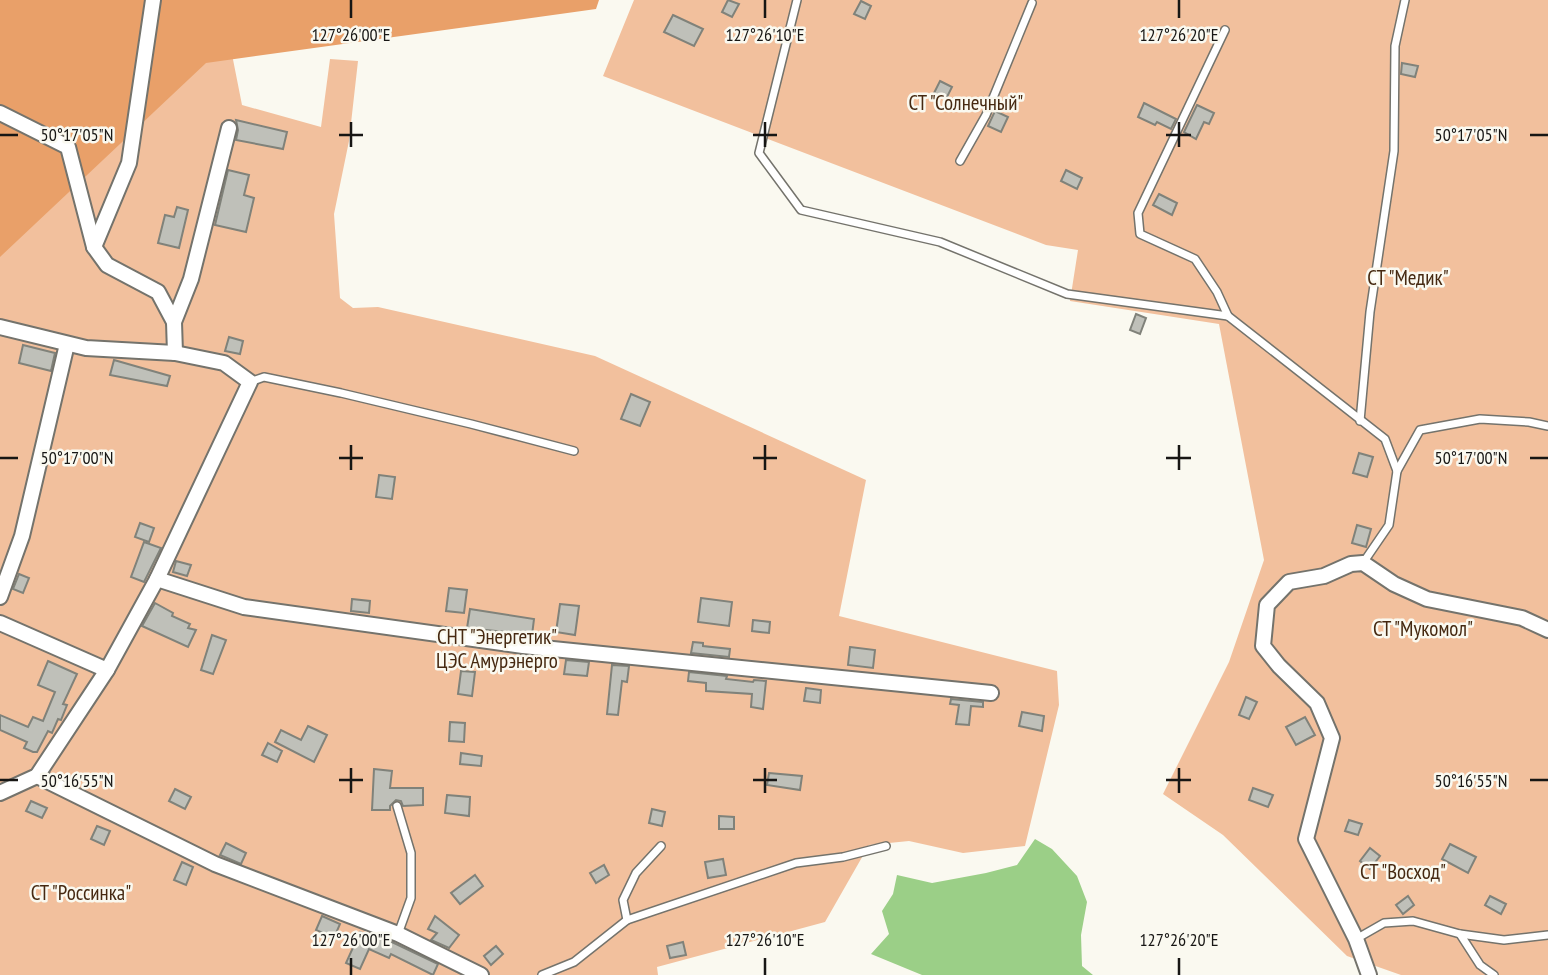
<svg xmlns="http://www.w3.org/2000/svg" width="1548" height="975" viewBox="0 0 1548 975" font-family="'PT Sans Narrow',sans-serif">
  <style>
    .green { fill: #f2c09d }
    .forest { fill: #e9a069 }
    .water { fill: #9bcf87 }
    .building { fill: #bfc0b9; stroke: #80827a; stroke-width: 2 }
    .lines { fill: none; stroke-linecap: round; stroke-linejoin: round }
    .service-casing { stroke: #74736c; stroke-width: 10 }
    .minor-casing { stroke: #74736c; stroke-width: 18 }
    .service { stroke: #fff; stroke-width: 7 }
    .minor { stroke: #fff; stroke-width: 14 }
    .ticks { fill: none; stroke: #171614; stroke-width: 2.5 }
    .labels { text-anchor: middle; stroke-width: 5; stroke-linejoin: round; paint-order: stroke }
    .park-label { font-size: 21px; fill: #462911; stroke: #faf9f0 }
    .ticks-label { font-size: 18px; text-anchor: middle; fill: #171614; stroke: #faf9f0; stroke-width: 5; stroke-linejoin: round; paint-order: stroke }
  </style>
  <rect width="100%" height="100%" fill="#faf9f0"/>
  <g class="green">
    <path d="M0,0L226,24L242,105L321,127L330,59L358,61L349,141L334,214L340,298L353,308L378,307L595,356L866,480L839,616L1057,671L1059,705L1025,846L963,853L909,841L869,845L825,922L657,967L658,975H0Z"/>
    <path d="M634,0H1548V975H1401L1347,956L1223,835L1163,794L1229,662L1264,560L1219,324L1070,301L1078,250L1046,245L603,76Z"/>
  </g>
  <path class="forest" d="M0,0H599L596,9L206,63L0,257Z"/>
  <path class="water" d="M1035,839L1052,849L1077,876L1087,902L1081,935L1082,966L1093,975H922L871,954L889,934L882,911L893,894L897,875L932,883L986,873L1017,865Z"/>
  <g class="building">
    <path d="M728,0L739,4L732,17L722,12Z"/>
    <path d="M861,1L871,6L865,19L854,14Z"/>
    <path d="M673,15L703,29L694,46L664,32Z"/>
    <path d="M1402,63L1418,66L1415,77L1401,74Z"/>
    <path d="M940,81L952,87L946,99L934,93Z"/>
    <path d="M1144,103L1176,119L1171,129L1157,122L1155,125L1138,117Z"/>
    <path d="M1197,105L1214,113L1209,124L1204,122L1196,139L1184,132Z"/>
    <path d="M995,111L1008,117L1001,132L988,126Z"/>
    <path d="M236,120L287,132L283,149L236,140L238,130Z"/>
    <path d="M228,170L249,175L244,195L254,198L246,232L215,225Z"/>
    <path d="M1066,170L1082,178L1077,189L1061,181Z"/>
    <path d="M1159,194L1177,203L1172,215L1153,205Z"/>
    <path d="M177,207L188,210L179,248L158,243L165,215L174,217Z"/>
    <path d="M1136,314L1146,318L1140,334L1130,330Z"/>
    <path d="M229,337L243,341L240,354L225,351Z"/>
    <path d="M23,345L55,353L51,371L19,363Z"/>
    <path d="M114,360L170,376L167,386L110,375Z"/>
    <path d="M631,394L650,402L640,426L621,419Z"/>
    <path d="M1359,453L1373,457L1367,477L1353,473Z"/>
    <path d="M379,475L395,477L392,499L376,497Z"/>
    <path d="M140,523L154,528L149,542L135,537Z"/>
    <path d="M1357,525L1371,529L1366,547L1352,543Z"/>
    <path d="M144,542L161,548L144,582L131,577Z"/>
    <path d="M176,561L191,565L187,576L173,572Z"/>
    <path d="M19,574L29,578L23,593L13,589Z"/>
    <path d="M449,588L467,590L464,613L446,611Z"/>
    <path d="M701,598L732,602L729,626L698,622Z"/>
    <path d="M352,599L370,601L369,613L351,611Z"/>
    <path d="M155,603L173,613L172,616L190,624L188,628L196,630L188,647L142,626Z"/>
    <path d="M560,604L579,606L575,635L556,632Z"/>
    <path d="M470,609L534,619L532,635L526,634L524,636L514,635V633L467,628Z"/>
    <path d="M753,620L770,622L769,633L752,631Z"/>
    <path d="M212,635L226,640L213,674L201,670Z"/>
    <path d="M693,642L703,643V646L730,649L729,657L691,653Z"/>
    <path d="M850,647L875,650L873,668L848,665Z"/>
    <path d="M566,660L589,662L587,676L564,674Z"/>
    <path d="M48,661L77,674L63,704L67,705L61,720L58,719L52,733L48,731L37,752H33L24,748L27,742L0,730V715L28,727L33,717L43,721L55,692L38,685Z"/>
    <path d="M612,665L629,666L627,682L622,681L618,715L607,714Z"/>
    <path d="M461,671L475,672L472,696L458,694Z"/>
    <path d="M689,672L727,676L726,679L753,682L754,680L766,681L763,709L751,707L752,694L706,691V683L688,681Z"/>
    <path d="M806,688L821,690L820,703L804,701Z"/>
    <path d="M1246,697L1257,702L1249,719L1239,715Z"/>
    <path d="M951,699L983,702V707L971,706L969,725L956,724L959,705L950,704Z"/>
    <path d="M1022,712L1044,716L1042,731L1019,726Z"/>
    <path d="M1305,717L1315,735L1296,745L1286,727Z"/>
    <path d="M450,722L465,723L464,742L449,741Z"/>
    <path d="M308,726L327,735L314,762L275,742L281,730L301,740Z"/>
    <path d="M268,743L282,751L277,762L262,755Z"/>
    <path d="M461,753L482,756L481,766L460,764Z"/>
    <path d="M374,769L392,771L390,788H423V805L403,806L401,801L396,800L390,806V810H372Z"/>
    <path d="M769,773L802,776L800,790L767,785Z"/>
    <path d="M1253,788L1273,795L1268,807L1249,800Z"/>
    <path d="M175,789L191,797L185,809L169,801Z"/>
    <path d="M447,795L470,797L469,816L445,813Z"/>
    <path d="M31,801L47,808L42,818L26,811Z"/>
    <path d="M652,809L665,812L662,826L649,823Z"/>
    <path d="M719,816L734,817V829H719Z"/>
    <path d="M1349,820L1362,824L1358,835L1345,831Z"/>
    <path d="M97,826L110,831L104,845L91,839Z"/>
    <path d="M226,843L246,853L241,864L220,855Z"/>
    <path d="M1450,844L1476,857L1468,873L1442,859Z"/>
    <path d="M1370,848L1380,856L1370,869L1360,861Z"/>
    <path d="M723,859L726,875L708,878L705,862Z"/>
    <path d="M182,862L193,867L186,885L174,880Z"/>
    <path d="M604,865L609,875L596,883L590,873Z"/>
    <path d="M475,875L483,886L460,904L451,893Z"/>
    <path d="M1408,896L1414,905L1403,914L1396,905Z"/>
    <path d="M1490,896L1506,904L1501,914L1485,905Z"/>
    <path d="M322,916L340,924L334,938L316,930Z"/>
    <path d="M435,916L459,935L449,948L431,940L437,933L428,929Z"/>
    <path d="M360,932L378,940L380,937L394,943L438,964L433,975L391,954L389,958L369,949L360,969L346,963Z"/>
    <path d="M683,942L686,955L670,958L667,946Z"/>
    <path d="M496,946L503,954L491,965L484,956Z"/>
  </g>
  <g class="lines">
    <g class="service-casing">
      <g id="service">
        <path d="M797,0L759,153L801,210L940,242L1067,294L1228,316L1385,439L1397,471L1389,525L1363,563"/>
        <path d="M1225,30L1138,213L1140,234L1195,259L1217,292L1228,316"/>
        <path d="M960,161L986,115L1032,3"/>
        <path d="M250,382L264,377L341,393L471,424L574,451"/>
        <path d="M1360,421L1370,312L1394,151L1395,46L1405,0"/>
        <path d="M1397,471L1420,430L1480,419L1529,422L1548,426"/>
        <path d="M397,806L411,853V898L398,934"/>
        <path d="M627,920L623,900L636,873L661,846"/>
        <path d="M1460,934L1504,940L1548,935"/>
        <path d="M1356,939L1384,923L1413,921L1460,934L1480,965L1494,975"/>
        <path d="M542,975L574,962L627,920L796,863L843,857L886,846"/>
      </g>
    </g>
    <g class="minor-casing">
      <g id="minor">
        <path d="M0,113L68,147L94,247L107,265L158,292L174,322"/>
        <path d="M94,247L129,163L153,0"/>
        <path d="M0,327L86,348L175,353L224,363L250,382L157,579L107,670L37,776L0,793"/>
        <path d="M175,353L174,322L191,279L229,128"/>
        <path d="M157,579L244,607L523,646L991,693"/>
        <path d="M0,597L22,536L67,344"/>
        <path d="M0,623L107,670"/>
        <path d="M37,776L215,864L398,934L481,975"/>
        <path d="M1369,975L1356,939L1306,839L1332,738L1317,703L1279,666L1263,646L1267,605L1289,582L1324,576L1351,564L1363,563L1394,584L1427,599L1522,618L1548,630"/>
      </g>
    </g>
    <use href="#service" class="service"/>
    <use href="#minor" class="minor"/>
  </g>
  <path class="ticks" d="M351,0V18M765,0V18M1179,0V18M351,122V147M765,122V147M1179,122V147M0,135H18M339,135H363M753,135H777M1166,135H1191M1530,135H1548M351,445V470M765,445V470M1179,445V470M0,458H18M339,458H363M753,458H777M1166,458H1191M1530,458H1548M351,768V793M765,768V793M1179,768V793M0,780H18M339,780H363M753,780H777M1166,780H1191M1530,780H1548M351,958V975M765,958V975M1179,958V975"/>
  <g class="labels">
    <g class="park-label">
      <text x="966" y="110">СТ "Солнечный"</text>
      <text x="1408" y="285">СТ "Медик"</text>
      <text x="1423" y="636">СТ "Мукомол"</text>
      <text x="497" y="644">СНТ "Энергетик"<tspan x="497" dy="24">ЦЭС Амурэнерго</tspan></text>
      <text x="1403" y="879">СТ "Восход"</text>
      <text x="81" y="900">СТ "Россинка"</text>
    </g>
  </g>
  <g class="ticks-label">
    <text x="351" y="41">127°26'00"E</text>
    <text x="765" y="41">127°26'10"E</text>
    <text x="1179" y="41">127°26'20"E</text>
    <text x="77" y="141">50°17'05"N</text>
    <text x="1471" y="141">50°17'05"N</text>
    <text x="77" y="464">50°17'00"N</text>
    <text x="1471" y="464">50°17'00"N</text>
    <text x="77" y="787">50°16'55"N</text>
    <text x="1471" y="787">50°16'55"N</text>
    <text x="351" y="946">127°26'00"E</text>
    <text x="765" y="946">127°26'10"E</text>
    <text x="1179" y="946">127°26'20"E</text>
  </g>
</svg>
